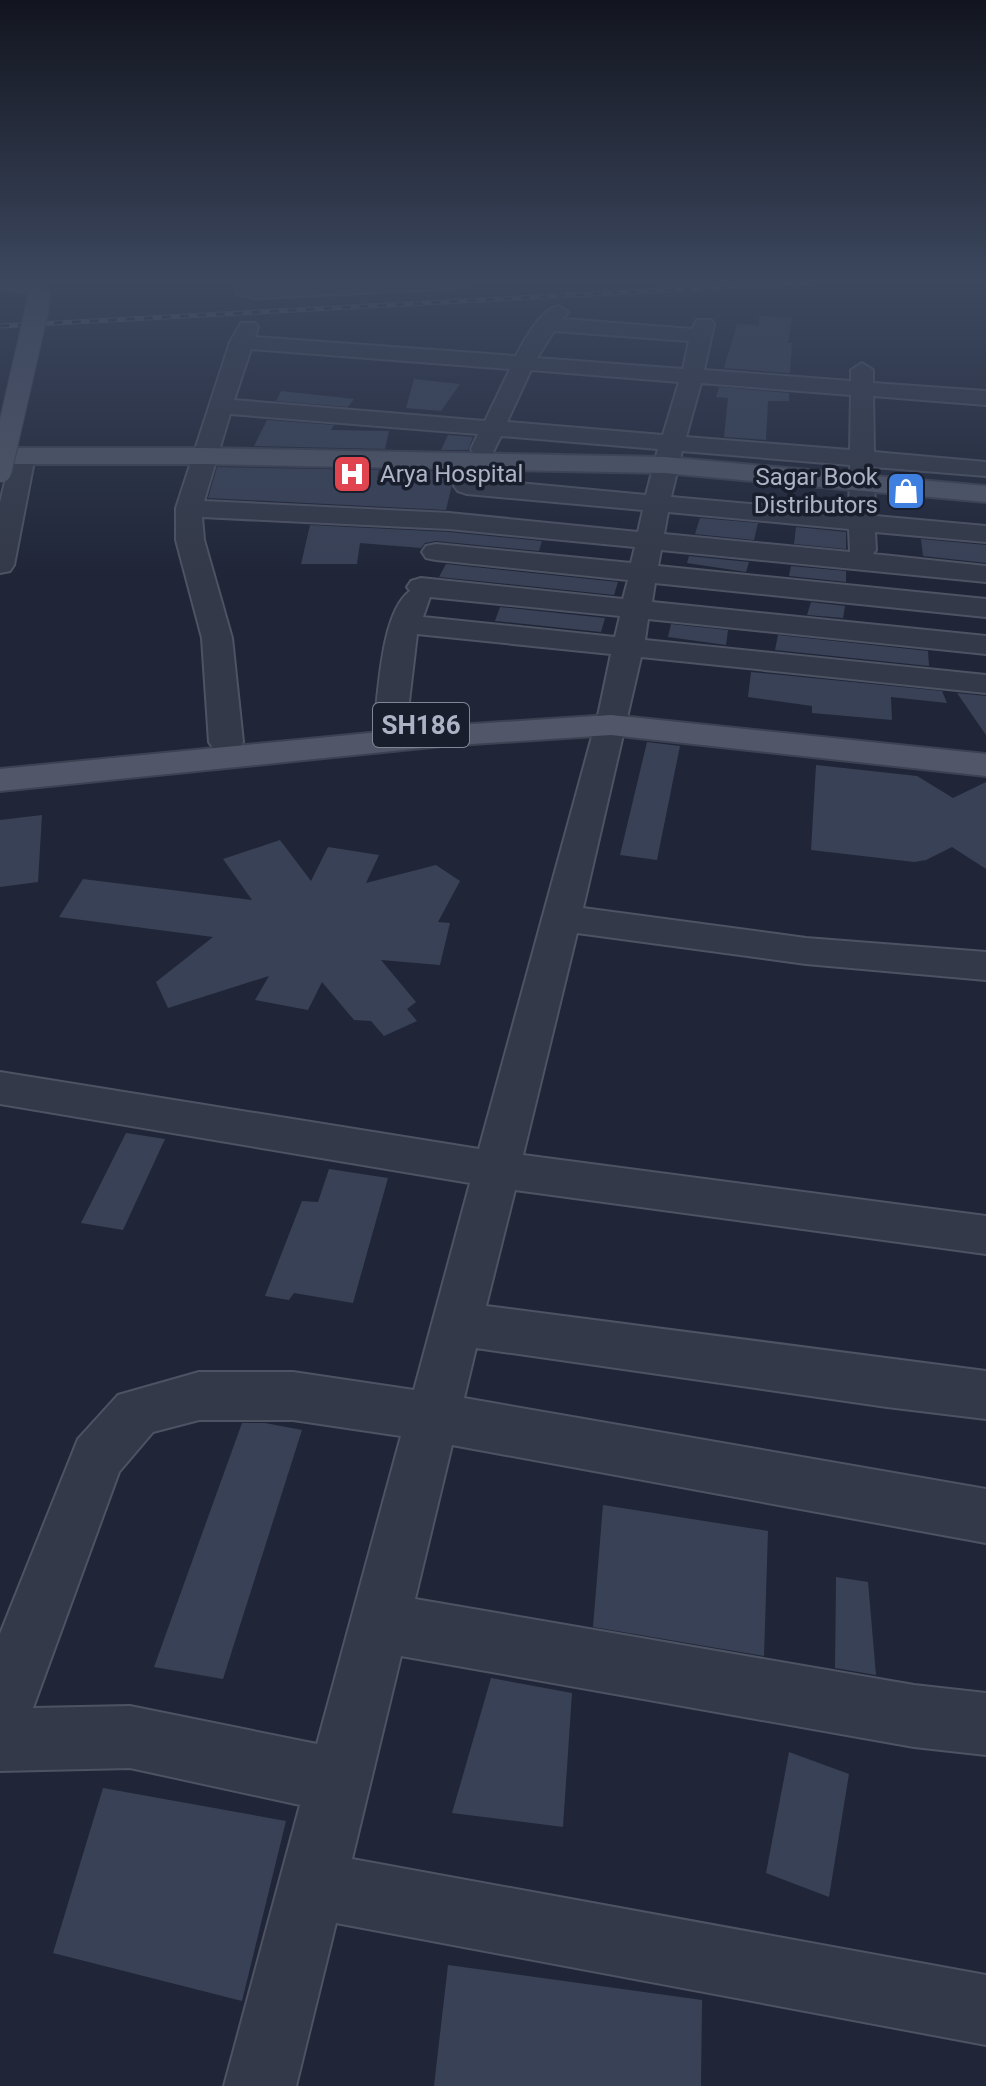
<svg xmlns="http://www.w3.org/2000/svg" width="986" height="2086" viewBox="0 0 986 2086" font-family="Roboto,sans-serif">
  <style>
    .building { fill: #384156 }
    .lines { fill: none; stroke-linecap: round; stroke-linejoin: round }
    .minor-casing { stroke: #4e5363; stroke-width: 4 }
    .major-casing { stroke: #3d4252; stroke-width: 4 }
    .minor { fill: #333948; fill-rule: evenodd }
    .major { fill: #515769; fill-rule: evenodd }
    .rail-casing { stroke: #555c70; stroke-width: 5 }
    .rail { stroke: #191e2d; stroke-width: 3; stroke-dasharray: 9; stroke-linecap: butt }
    .major-bridge-casing { stroke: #3d4252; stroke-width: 25; stroke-linecap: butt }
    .major-bridge { stroke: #515769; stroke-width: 23 }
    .labels { text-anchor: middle; stroke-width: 7; stroke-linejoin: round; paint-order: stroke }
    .far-poi-label { font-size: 24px; fill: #adb3c5; stroke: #191e2d; text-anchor: start }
    .shield { fill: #191e2d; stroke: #818697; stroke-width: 2 }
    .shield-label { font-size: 26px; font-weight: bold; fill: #adb3c5 }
  </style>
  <rect width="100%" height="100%" fill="#202638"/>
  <g class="building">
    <path d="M760,316L792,318L788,343H792L790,373L724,368L737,324L758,325Z"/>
    <path d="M414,379L460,384L441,411L406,408Z"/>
    <path d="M719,387L789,393V401H768L766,440L724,437L728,398L716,397Z"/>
    <path d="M281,391L354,399L348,407L276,401Z"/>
    <path d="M267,420L334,425L331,430L389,431L385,449L254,446Z"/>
    <path d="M448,435L473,437L468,450H441Z"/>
    <path d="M217,467L379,470L377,478L426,479L430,471L455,472L446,510L208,498Z"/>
    <path d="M700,518L758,523L754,540L695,534Z"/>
    <path d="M310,525L449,532L542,541L539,551L436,541L425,543L421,548L360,543L357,564H301Z"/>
    <path d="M796,527L846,532V549L794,544Z"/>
    <path d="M921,539L986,545V563L923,556Z"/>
    <path d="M689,556L749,562L746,572L687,563Z"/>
    <path d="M446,564L618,582L614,595L439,577Z"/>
    <path d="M791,566L846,571V582L789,576Z"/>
    <path d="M811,602L845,606L843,618L807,615Z"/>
    <path d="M500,607L605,618L601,632L495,621Z"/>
    <path d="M671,624L728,630L726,645L668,637Z"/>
    <path d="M778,635L928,651L929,666L775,650Z"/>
    <path d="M751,672L942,691L947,703L891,697L892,720L812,713V706L748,697Z"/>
    <path d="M957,693L986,696V735Z"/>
    <path d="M647,742L680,746L657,860L620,855Z"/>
    <path d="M816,765L917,776L953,798L986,782V869L952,847L926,860L914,862L811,850Z"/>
    <path d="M42,815L38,882L0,887V820Z"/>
    <path d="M280,840L311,881L328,847L379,855L366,883L436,865L460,881L438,922L450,923L440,965L381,960L416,1002L407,1009L417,1021L384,1036L371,1021L354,1020L322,982L308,1010L255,1000L269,976L168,1008L156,982L213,937L59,917L83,879L252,900L223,859Z"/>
    <path d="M126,1133L165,1139L123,1230L81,1223Z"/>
    <path d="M329,1169L388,1178L353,1303L294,1293L289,1300L265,1296L302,1201L318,1202Z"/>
    <path d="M242,1423H265L302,1430L223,1679L154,1667Z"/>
    <path d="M603,1505L768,1531L764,1656L593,1627Z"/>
    <path d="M836,1577L868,1582L876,1675L835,1668Z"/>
    <path d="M491,1678L572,1693L563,1827L452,1813Z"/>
    <path d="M789,1752L849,1774L829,1897L766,1873Z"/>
    <path d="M103,1788L286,1821L242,2001L53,1953Z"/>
    <path d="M448,1965L702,2000L701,2086H434Z"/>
  </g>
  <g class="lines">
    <g class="minor-casing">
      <g id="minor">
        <path d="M235,282H253L257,286L348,282H469L459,288L257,298L237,294Z"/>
        <path d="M558,306L568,312L563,319L692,329L697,320H711L714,324L704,370L851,381V370L862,363L873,370V383L986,391V405L873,396L874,452L986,462V476L874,467L875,516L986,526V542L875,532L876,550L873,554L986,566V582L661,550L658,566L986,599V617L655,583L652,602L986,636V654L648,619L645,640L986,675V693L641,657L583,908L806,938L986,952V980L806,964L577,933L523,1155L986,1216V1254L515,1190L486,1306L986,1371V1419L887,1407L476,1348L464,1398L986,1489V1543L452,1445L415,1599L914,1685L986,1693V1755L914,1747L401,1656L352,1859L986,1975V2045L336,1923L296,2086H224L300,1805L130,1768L0,1771V1634L78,1439L118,1395L199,1372H293L414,1390L470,1183L0,1104V1072L479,1149L599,711L611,654L417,634L406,727L409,741L404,748L392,751L380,748L375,741L374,727C379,692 381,612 410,591L407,587L411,581L421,578L623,599L628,580L436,560L426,558L422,552L426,546L436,544L631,563L635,547L449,529L202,517L204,540L232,638L243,742L238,749L226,752L214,749L209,742L202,638L176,540V508L230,342L241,323H255L258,327L255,337L516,356C524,340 541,310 558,306ZM554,331L689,341L683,369L537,358ZM251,349L510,369L485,421L234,400ZM531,370L679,382L663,435L507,422ZM701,383L851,395L850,450L686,437ZM230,414L478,434L471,449L474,454H492L501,436L658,449L646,495L467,478L458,481L454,486L458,491L467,494L643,510L638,532L449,513L204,501ZM682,451L850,465L849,513L671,497ZM668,512L849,529L850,552L664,534ZM430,597L620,616L615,637L423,617ZM199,1420H293L401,1436L317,1744L130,1706L33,1708L119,1472L153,1432Z"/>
        <path d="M23,449L32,451L35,456L14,565L10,571L0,573V503L11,456L14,451Z"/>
      </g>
    </g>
    <g class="major-casing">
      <g id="major">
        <path d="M0,282H34L49,292L48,309L37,315L30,313L26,309L28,294L0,289Z"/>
        <path d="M0,448H204L665,457L986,486V502L665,473L204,464H0Z"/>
        <path d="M611,715L986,754V776L611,735L442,746L0,791V769L442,726Z"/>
      </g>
    </g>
    <use href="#minor" class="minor"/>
    <use href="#major" class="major"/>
    <g class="rail-casing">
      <path id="rail" d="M0,326L816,282"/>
    </g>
    <use href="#rail" class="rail"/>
    <g class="major-bridge-casing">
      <path id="major-bridge" d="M0,471L37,309"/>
    </g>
    <use href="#major-bridge" class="major-bridge"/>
  </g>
  <linearGradient id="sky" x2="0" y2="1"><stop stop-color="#12151f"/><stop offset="0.49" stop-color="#3c475e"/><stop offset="1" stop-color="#3c475e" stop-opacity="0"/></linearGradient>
  <rect width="986" height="574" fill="url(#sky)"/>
  <defs>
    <g id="hospital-square" transform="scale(2)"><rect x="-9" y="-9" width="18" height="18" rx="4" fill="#e0444e" stroke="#191e2d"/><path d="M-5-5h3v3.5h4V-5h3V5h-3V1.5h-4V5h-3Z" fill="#fff"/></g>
    <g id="shop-square" transform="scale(2)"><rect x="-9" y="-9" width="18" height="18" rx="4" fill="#3f7fe0" stroke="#191e2d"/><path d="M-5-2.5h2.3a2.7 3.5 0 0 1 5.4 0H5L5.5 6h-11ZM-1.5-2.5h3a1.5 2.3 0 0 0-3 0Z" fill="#fff"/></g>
  </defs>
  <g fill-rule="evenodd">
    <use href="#hospital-square" x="352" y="474"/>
    <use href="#shop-square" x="906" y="491"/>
  </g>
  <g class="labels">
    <g class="far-poi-label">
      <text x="380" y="482">Arya Hospital</text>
      <text x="878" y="485" text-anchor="end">Sagar Book<tspan x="878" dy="28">Distributors</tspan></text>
    </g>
    <rect class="shield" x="373" y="703" width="96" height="44" rx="6"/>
    <g class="shield-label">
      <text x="421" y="734">SH186</text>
    </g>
  </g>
</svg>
